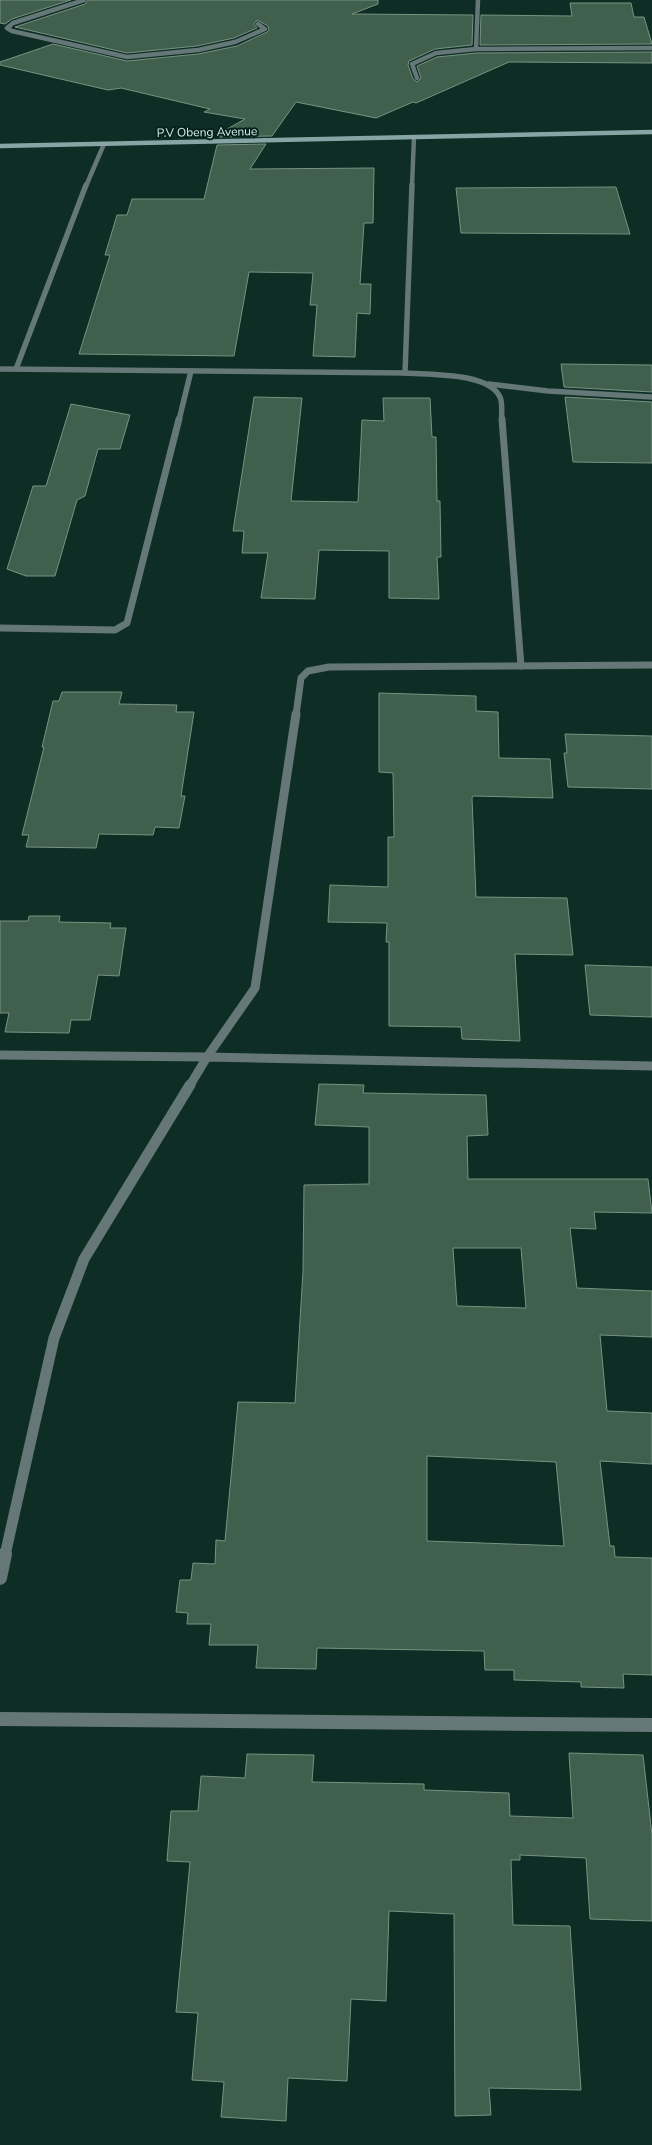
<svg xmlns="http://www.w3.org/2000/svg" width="652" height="2145" viewBox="0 0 652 2145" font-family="'Nunito Sans',sans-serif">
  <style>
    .building { fill: #405f4c; stroke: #789381; fill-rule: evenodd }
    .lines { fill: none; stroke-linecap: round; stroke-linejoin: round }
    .minor-far5 { stroke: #657776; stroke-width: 4.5 }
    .minor-far4 { stroke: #657776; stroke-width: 5.5 }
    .minor-far3 { stroke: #657776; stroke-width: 7 }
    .minor-far2 { stroke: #657776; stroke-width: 9 }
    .minor-far1 { stroke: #657776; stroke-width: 11 }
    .minor { stroke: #657776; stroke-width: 14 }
    .tertiary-far1 { stroke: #657776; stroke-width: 7 }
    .tertiary { stroke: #657776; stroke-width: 9 }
    .secondary { stroke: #87a5a4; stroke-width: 4.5 }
    .labels { text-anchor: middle; stroke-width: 4; stroke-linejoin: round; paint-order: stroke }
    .far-street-label { font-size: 12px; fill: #daece6; stroke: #03231c }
  </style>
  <rect width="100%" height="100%" fill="#0d2d25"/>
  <g class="building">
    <path d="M0,0H71L12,19L5,24L0,23Z"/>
    <path d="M88,0H378V4L352,14L473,15L472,45L435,49L409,61L408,65L413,79L417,82L421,78L417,66L437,57L476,53L652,52V63L509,62L416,103L413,102L376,118L296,102L272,136L219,137L220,133L245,119L204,112L210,109L121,88L108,90L0,65V62L53,44L127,61L198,54L237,46L267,32L269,30L268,26L257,20L254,24L257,28L234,38L197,46L127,53L15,27L85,4Z"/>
    <path d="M570,3H631L634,17H644L652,44L480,45L481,15L572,16Z"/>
    <path d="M266,144L250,169L374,168L373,223H364L360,284H371L370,314L357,313L355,357L313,356L317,305H310L313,273L249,272L234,356L79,354L110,255H105L117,215H127L132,199H204L217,145Z"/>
    <path d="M616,187L630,234L461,233L456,188Z"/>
    <path d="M561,364L652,365V392L564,387Z"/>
    <path d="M254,397L302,398L291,501L358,502L362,420L384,421L383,398H430L432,437H436L437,501H440L441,557H437L439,599L389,598V551L319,550L315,599L261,598L268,553H242L244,531H233Z"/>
    <path d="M565,397L652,402V463L573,462Z"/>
    <path d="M71,404L130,415L120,449H98L85,496L77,500L55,576H26L7,569L33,486H46Z"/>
    <path d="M62,692H122L119,704L177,705L176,712H194L181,796H185L179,828L155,827L153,835L99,834L96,848L26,847L29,835H22L44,747H42L53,701H59Z"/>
    <path d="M379,693L476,696V711L498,712L499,758L550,759L553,798L473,796L472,798L476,897L567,898L573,955L515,954L520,1041L462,1039L461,1027L389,1026V942H386L387,923L328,922L330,885L388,887V837H394L393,773L379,772Z"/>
    <path d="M565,734L652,736V789L568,787L564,753H567Z"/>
    <path d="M29,916H60L59,922L111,923L110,928H126L119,976L98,975L90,1020H71L69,1033L5,1032L9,1013H0V921H28Z"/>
    <path d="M585,965L652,967V1017L590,1015Z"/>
    <path d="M319,1084L364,1085L363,1093L486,1095L488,1135L467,1136L468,1179H648L652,1213L594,1212L596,1229L570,1228L577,1288L652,1291V1337L600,1335L607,1411L652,1413V1464L600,1461L610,1546H614L615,1557L652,1558V1675L623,1674L624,1688L581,1687V1682L514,1680V1670H485L484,1651L317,1648L316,1669L256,1668L258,1645H209L211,1624H187L188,1613L176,1612L180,1580H191L193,1563L215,1564L216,1540L225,1541L238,1402L295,1403L303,1271L304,1185L369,1184V1127L315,1125ZM453,1248H521L526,1308L457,1306ZM427,1456L556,1462L564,1546L427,1541Z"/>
    <path d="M569,1753L643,1755L652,1835V1921L590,1919L586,1858L520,1855V1860H511L513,1925L570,1926L581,2090L489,2088L491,2115L455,2116L454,1914L389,1911L386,2001L351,1999L347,2081L288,2078L286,2121L221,2117L224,2082L192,2080L198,2013L176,2012L190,1862L167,1861L171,1811H198L201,1776L245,1778L247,1754L314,1755L312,1782L424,1784V1790L509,1793L510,1816L573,1818Z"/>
  </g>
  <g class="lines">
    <g class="minor-far5">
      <path d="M84,0L13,23L7,28L12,31L127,57L198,50L235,42L265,29L258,24"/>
      <path d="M476,49L478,0"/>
      <path d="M417,78L412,64L436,53L476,49L652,48"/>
      <path d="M86,186L104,144"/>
      <path d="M412,186L414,137"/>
    </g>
    <g class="minor-far4">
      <path d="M0,369L405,373C429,375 488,372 500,397C503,403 501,414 502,420"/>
      <path d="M16,369L86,185"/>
      <path d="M405,373L412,185"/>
      <path d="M489,384L548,391L652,397"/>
      <path d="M179,420L191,371"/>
    </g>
    <g class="minor-far3">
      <path d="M502,419L521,666"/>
      <path d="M0,628L115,630L127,623L179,419"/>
    </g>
    <path class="minor-far2" d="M189,1087L207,1057L652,1066"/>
    <path class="minor-far1" d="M5,1555L54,1338L84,1259L190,1085"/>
    <g class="minor">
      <path d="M0,1578L5,1554"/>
      <path d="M0,1719L652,1725"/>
    </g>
    <path class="tertiary-far1" d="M296,715L301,678L308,671L329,667L652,665"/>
    <path class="tertiary" d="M0,1055L207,1057L255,988L296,714"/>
    <path class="secondary" d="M0,146L652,132"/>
  </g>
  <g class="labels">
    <g class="far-street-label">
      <text transform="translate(207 132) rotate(-1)" y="4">P.V Obeng Avenue</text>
    </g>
  </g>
</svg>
